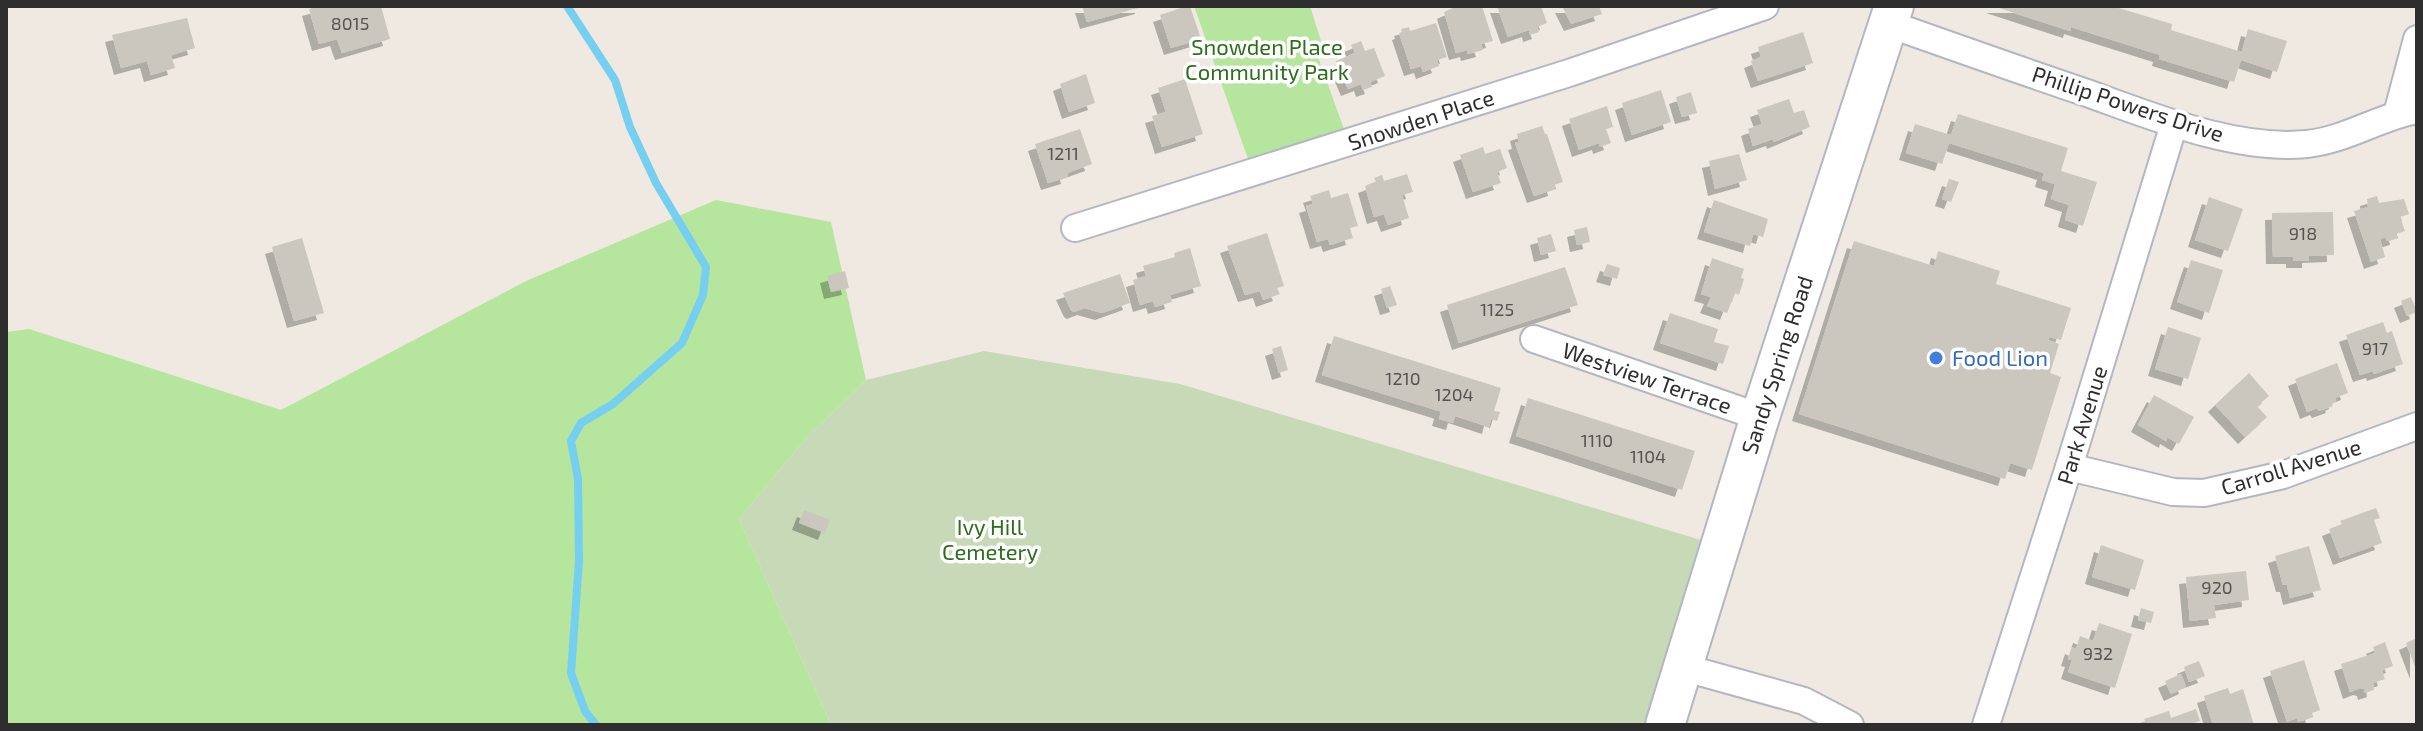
<svg xmlns="http://www.w3.org/2000/svg" width="2423" height="731" viewBox="0 0 2423 731" font-family="'Exo 2',sans-serif">
  <style>
    .green { fill: #b6e59e }
    .cemetery { fill: #c8d9b8 }
    .lines { fill: none; stroke-linecap: round; stroke-linejoin: round }
    .stream { stroke: #75cff0; stroke-width: 8 }
    .building { fill: #cbc7bf; filter: url(#shadow) }
    .street-casing { stroke: #b4b7c1; stroke-width: 30 }
    .secondary-casing { stroke: #b4b7c1; stroke-width: 42 }
    .street { stroke: #fff; stroke-width: 26 }
    .secondary { stroke: #fff; stroke-width: 38 }
    .shop-dot { fill: #3f7fe0; stroke: #fff; stroke-width: 3 }
    .labels { text-anchor: middle; stroke-width: 7; stroke-linejoin: round; paint-order: stroke }
    .number-label { font-size: 18px; fill: #555452 }
    .park-label { font-size: 22px; fill: #2c6e1b; stroke: #fff }
    .street-label { font-size: 22px; fill: #2e2e2e; stroke: #fff }
    .shop-label { font-size: 22px; fill: #366cbe; stroke: #fff; text-anchor: start }
  </style>
  <defs>
    <filter id="shadow"><feDropShadow dx="-7" dy="7" stdDeviation="0" flood-color="#0004"/></filter>
  </defs>
  <rect width="100%" height="100%" fill="#efe9e1"/>
  <g class="green">
    <path d="M1194,6H1310L1325,54L1318,57L1349,143L1253,173Z"/>
    <path d="M716,200L831,222L866,380L807,437L739,519L831,725H6V332L29,329L281,410L526,281Z"/>
  </g>
  <path class="cemetery" d="M984,351L1180,384L1721,546L1665,725H831L739,519L807,437L866,380Z"/>
  <g class="lines">
    <path class="stream" d="M567,6L615,80L630,127L656,183L706,267L703,295L682,343L613,404L581,423L571,441L578,479L579,561L571,673L585,711L596,725"/>
  </g>
  <g class="building">
    <path d="M320,6H381L390,39L342,53L337,39L319,44L309,9Z"/>
    <path d="M1082,6H1142V7L1087,22Z"/>
    <path d="M1187,6H1190L1201,39L1171,48L1160,15Z"/>
    <path d="M1457,6H1482L1493,41L1481,44L1483,50L1468,54L1467,50L1456,53L1444,12Z"/>
    <path d="M1497,6H1541L1547,23L1537,27L1539,32L1530,35L1529,30L1508,37Z"/>
    <path d="M1562,6H1599L1602,14L1571,24Z"/>
    <path d="M1993,6H2112L2172,24L2171,30L2242,52L2248,29L2287,41L2277,72L2241,60L2234,82L2159,59L2160,55L2071,27L2070,31Z"/>
    <path d="M187,18L195,48L171,55L175,68L151,75L147,61L121,68L112,35Z"/>
    <path d="M1436,23L1447,57L1437,60L1439,66L1423,72L1421,66L1411,69L1399,33L1402,32L1401,29L1409,27L1410,31Z"/>
    <path d="M1803,32L1813,63L1758,81L1751,61L1761,57L1758,47Z"/>
    <path d="M1361,41L1365,51L1374,48L1385,76L1370,82L1372,87L1363,90L1361,84L1348,89L1336,61L1355,53L1351,45Z"/>
    <path d="M1086,74L1095,103L1069,112L1060,84Z"/>
    <path d="M1185,79L1203,134L1162,147L1152,116L1166,112L1158,88Z"/>
    <path d="M1661,90L1671,122L1632,135L1622,103Z"/>
    <path d="M1691,92L1697,113L1682,117L1676,97Z"/>
    <path d="M1789,99L1794,113L1804,110L1810,127L1774,142L1773,139L1753,146L1748,129L1762,124L1757,110Z"/>
    <path d="M1607,106L1613,127L1606,129L1611,143L1600,147L1599,143L1579,150L1569,119Z"/>
    <path d="M1958,114L2068,148L2061,171L2097,182L2083,226L2065,220L2069,205L2051,199L2055,184L2042,180L2044,173L1949,143L1942,164L1906,153L1915,124L1951,135Z"/>
    <path d="M1542,126L1545,134H1547L1563,182L1554,185L1555,189L1534,196L1515,143L1519,142L1517,134Z"/>
    <path d="M1080,129L1092,164L1067,173L1068,177L1048,183L1035,144Z"/>
    <path d="M1483,147L1485,154L1500,149L1507,168L1497,172L1501,183L1473,192L1460,155Z"/>
    <path d="M1739,154L1747,180L1715,189L1709,161Z"/>
    <path d="M1407,174L1413,192L1402,195L1409,218L1388,225L1384,214L1374,217L1365,186L1376,182L1374,178L1382,175L1384,181Z"/>
    <path d="M1949,179L1959,182L1951,202L1942,199Z"/>
    <path d="M1329,190L1331,198L1348,193L1358,226L1350,228L1353,238L1330,245L1328,239L1317,242L1306,206L1313,204L1310,196Z"/>
    <path d="M2377,196L2379,203L2404,199L2409,214L2400,217L2405,231L2396,234L2397,238L2387,241L2386,237L2380,239L2385,257L2371,262L2354,211L2368,207L2367,199Z"/>
    <path d="M2209,197L2243,209L2228,251L2195,240Z"/>
    <path d="M1714,200L1768,219L1763,237L1753,234L1750,246L1704,232Z"/>
    <path d="M2333,212L2334,255L2309,256V261H2293V257H2273L2272,213Z"/>
    <path d="M1587,227L1590,242L1577,245L1574,230Z"/>
    <path d="M1267,233L1284,286L1277,288L1280,294L1263,300L1260,291L1245,295L1227,246Z"/>
    <path d="M1551,234L1556,251L1541,255L1537,238Z"/>
    <path d="M302,238L324,313L294,321L272,247Z"/>
    <path d="M1854,241L1934,266L1938,251L2000,271L1996,284L2071,308L2061,340L2049,337L2048,340L2059,344L2050,373L2061,377L2032,470L2010,463L2005,479L1799,414Z"/>
    <path d="M1190,248L1201,286L1170,295L1172,302L1155,307L1153,301L1140,305L1133,280L1146,276L1143,266L1175,257L1174,253Z"/>
    <path d="M1712,258L1744,269L1741,278L1744,279L1739,295L1735,293L1727,313L1707,306L1711,297L1701,294Z"/>
    <path d="M2191,260L2223,270L2209,313L2177,302Z"/>
    <path d="M1607,264L1620,268L1617,279L1603,275Z"/>
    <path d="M1565,267L1578,305L1459,343L1447,305Z"/>
    <path d="M845,271L849,288L831,292L827,276Z"/>
    <path d="M1120,274L1130,303L1102,313L1084,308L1074,312L1071,310L1063,293Z"/>
    <path d="M1390,286L1397,305L1387,308L1381,289Z"/>
    <path d="M2411,297L2417,312L2407,316L2401,301Z"/>
    <path d="M1670,313L1718,329L1714,342L1729,346L1723,364L1660,343Z"/>
    <path d="M2383,322L2387,333L2392,331L2403,364L2374,374L2373,371L2360,375L2346,335Z"/>
    <path d="M2168,327L2201,338L2188,379L2155,369Z"/>
    <path d="M1334,336L1501,388L1494,411L1500,412L1497,421L1491,419L1489,427L1455,416L1453,423L1439,419L1441,412L1439,411L1322,375Z"/>
    <path d="M1281,346L1288,370L1279,373L1272,349Z"/>
    <path d="M2337,363L2348,393L2335,398L2336,402L2332,404L2333,406L2319,411L2317,408L2307,412L2295,379Z"/>
    <path d="M2249,373L2269,396L2257,406L2267,417L2245,437L2215,405Z"/>
    <path d="M2154,395L2194,417L2179,444L2167,437L2166,441L2138,425Z"/>
    <path d="M1528,398L1695,451L1682,490L1516,436Z"/>
    <path d="M2376,508L2380,518L2374,520L2382,543L2340,558L2329,529L2342,524L2340,521Z"/>
    <path d="M804,510L830,520L825,533L799,523Z"/>
    <path d="M2101,545L2144,560L2135,590L2092,577Z"/>
    <path d="M2309,546L2321,590L2290,598L2287,585H2283L2275,556Z"/>
    <path d="M2246,571L2249,600L2214,605L2216,618L2190,621L2186,577Z"/>
    <path d="M2141,608L2154,612L2151,623L2138,620Z"/>
    <path d="M2099,623L2132,634L2115,688L2068,672L2072,660L2068,659L2072,647L2076,649L2080,636L2093,641Z"/>
    <path d="M2417,638V672L2406,643Z"/>
    <path d="M2385,642L2393,666L2382,670L2385,679L2373,683L2374,690L2365,693L2364,689L2360,688L2350,692L2341,664L2375,653L2373,647Z"/>
    <path d="M2304,660L2320,710L2312,713L2313,717L2298,722L2297,718L2287,722L2270,671Z"/>
    <path d="M2199,661L2205,676L2189,682L2184,667Z"/>
    <path d="M2181,674L2186,687L2171,694L2165,681Z"/>
    <path d="M2228,688L2230,694L2243,689L2254,725H2213L2204,696Z"/>
    <path d="M2196,709L2200,721L2188,725H2135L2145,721L2144,719L2169,711L2171,718Z"/>
  </g>
  <g class="lines">
    <g class="street-casing">
      <g id="street">
        <path d="M1889,24C1954,47 2019,70 2084,92C2152,116 2234,151 2307,144C2346,140 2379,117 2417,110"/>
        <path d="M2397,114L2417,39"/>
        <path d="M1075,228L1569,73L1765,6"/>
        <path d="M1534,339L1760,417"/>
        <path d="M2069,467L2173,492L2204,493L2283,475L2417,426"/>
        <path d="M1685,668L1804,701L1850,725"/>
        <path d="M1986,725L2069,467L2174,124"/>
      </g>
    </g>
    <g class="secondary-casing">
      <path id="secondary" d="M1665,725L1760,417L1894,6"/>
    </g>
    <use href="#street" class="street"/>
    <use href="#secondary" class="secondary"/>
  </g>
  <circle class="shop-dot" cx="1936" cy="358" r="8"/>
  <g class="labels">
    <g class="number-label">
      <text x="350" y="30">8015</text>
      <text x="1063" y="160">1211</text>
      <text x="2303" y="240">918</text>
      <text x="1497" y="316">1125</text>
      <text x="2375" y="355">917</text>
      <text x="1403" y="385">1210</text>
      <text x="1454" y="401">1204</text>
      <text x="1597" y="447">1110</text>
      <text x="1648" y="463">1104</text>
      <text x="2217" y="594">920</text>
      <text x="2098" y="660">932</text>
    </g>
    <g class="park-label">
      <text x="1267" y="55">Snowden Place<tspan x="1267" dy="25">Community Park</tspan></text>
      <text x="990" y="535">Ivy Hill<tspan x="990" dy="25">Cemetery</tspan></text>
    </g>
    <g class="street-label">
      <text transform="translate(2128 104) rotate(18)" y="8">Phillip Powers Drive</text>
      <text transform="translate(1421 120) rotate(-18)" y="8">Snowden Place</text>
      <text transform="translate(1777 365) rotate(-72)" y="8">Sandy Spring Road</text>
      <text transform="translate(1647 378) rotate(19)" y="8">Westview Terrace</text>
      <text transform="translate(2082 425) rotate(-73)" y="8">Park Avenue</text>
      <text transform="translate(2291 467) rotate(-17)" y="8">Carroll Avenue</text>
    </g>
    <g class="shop-label">
      <text x="1952" y="366">Food Lion</text>
    </g>
  </g>
  <rect width="2423" height="731" fill="none" stroke="#2e2e2e" stroke-width="16"/>
</svg>
